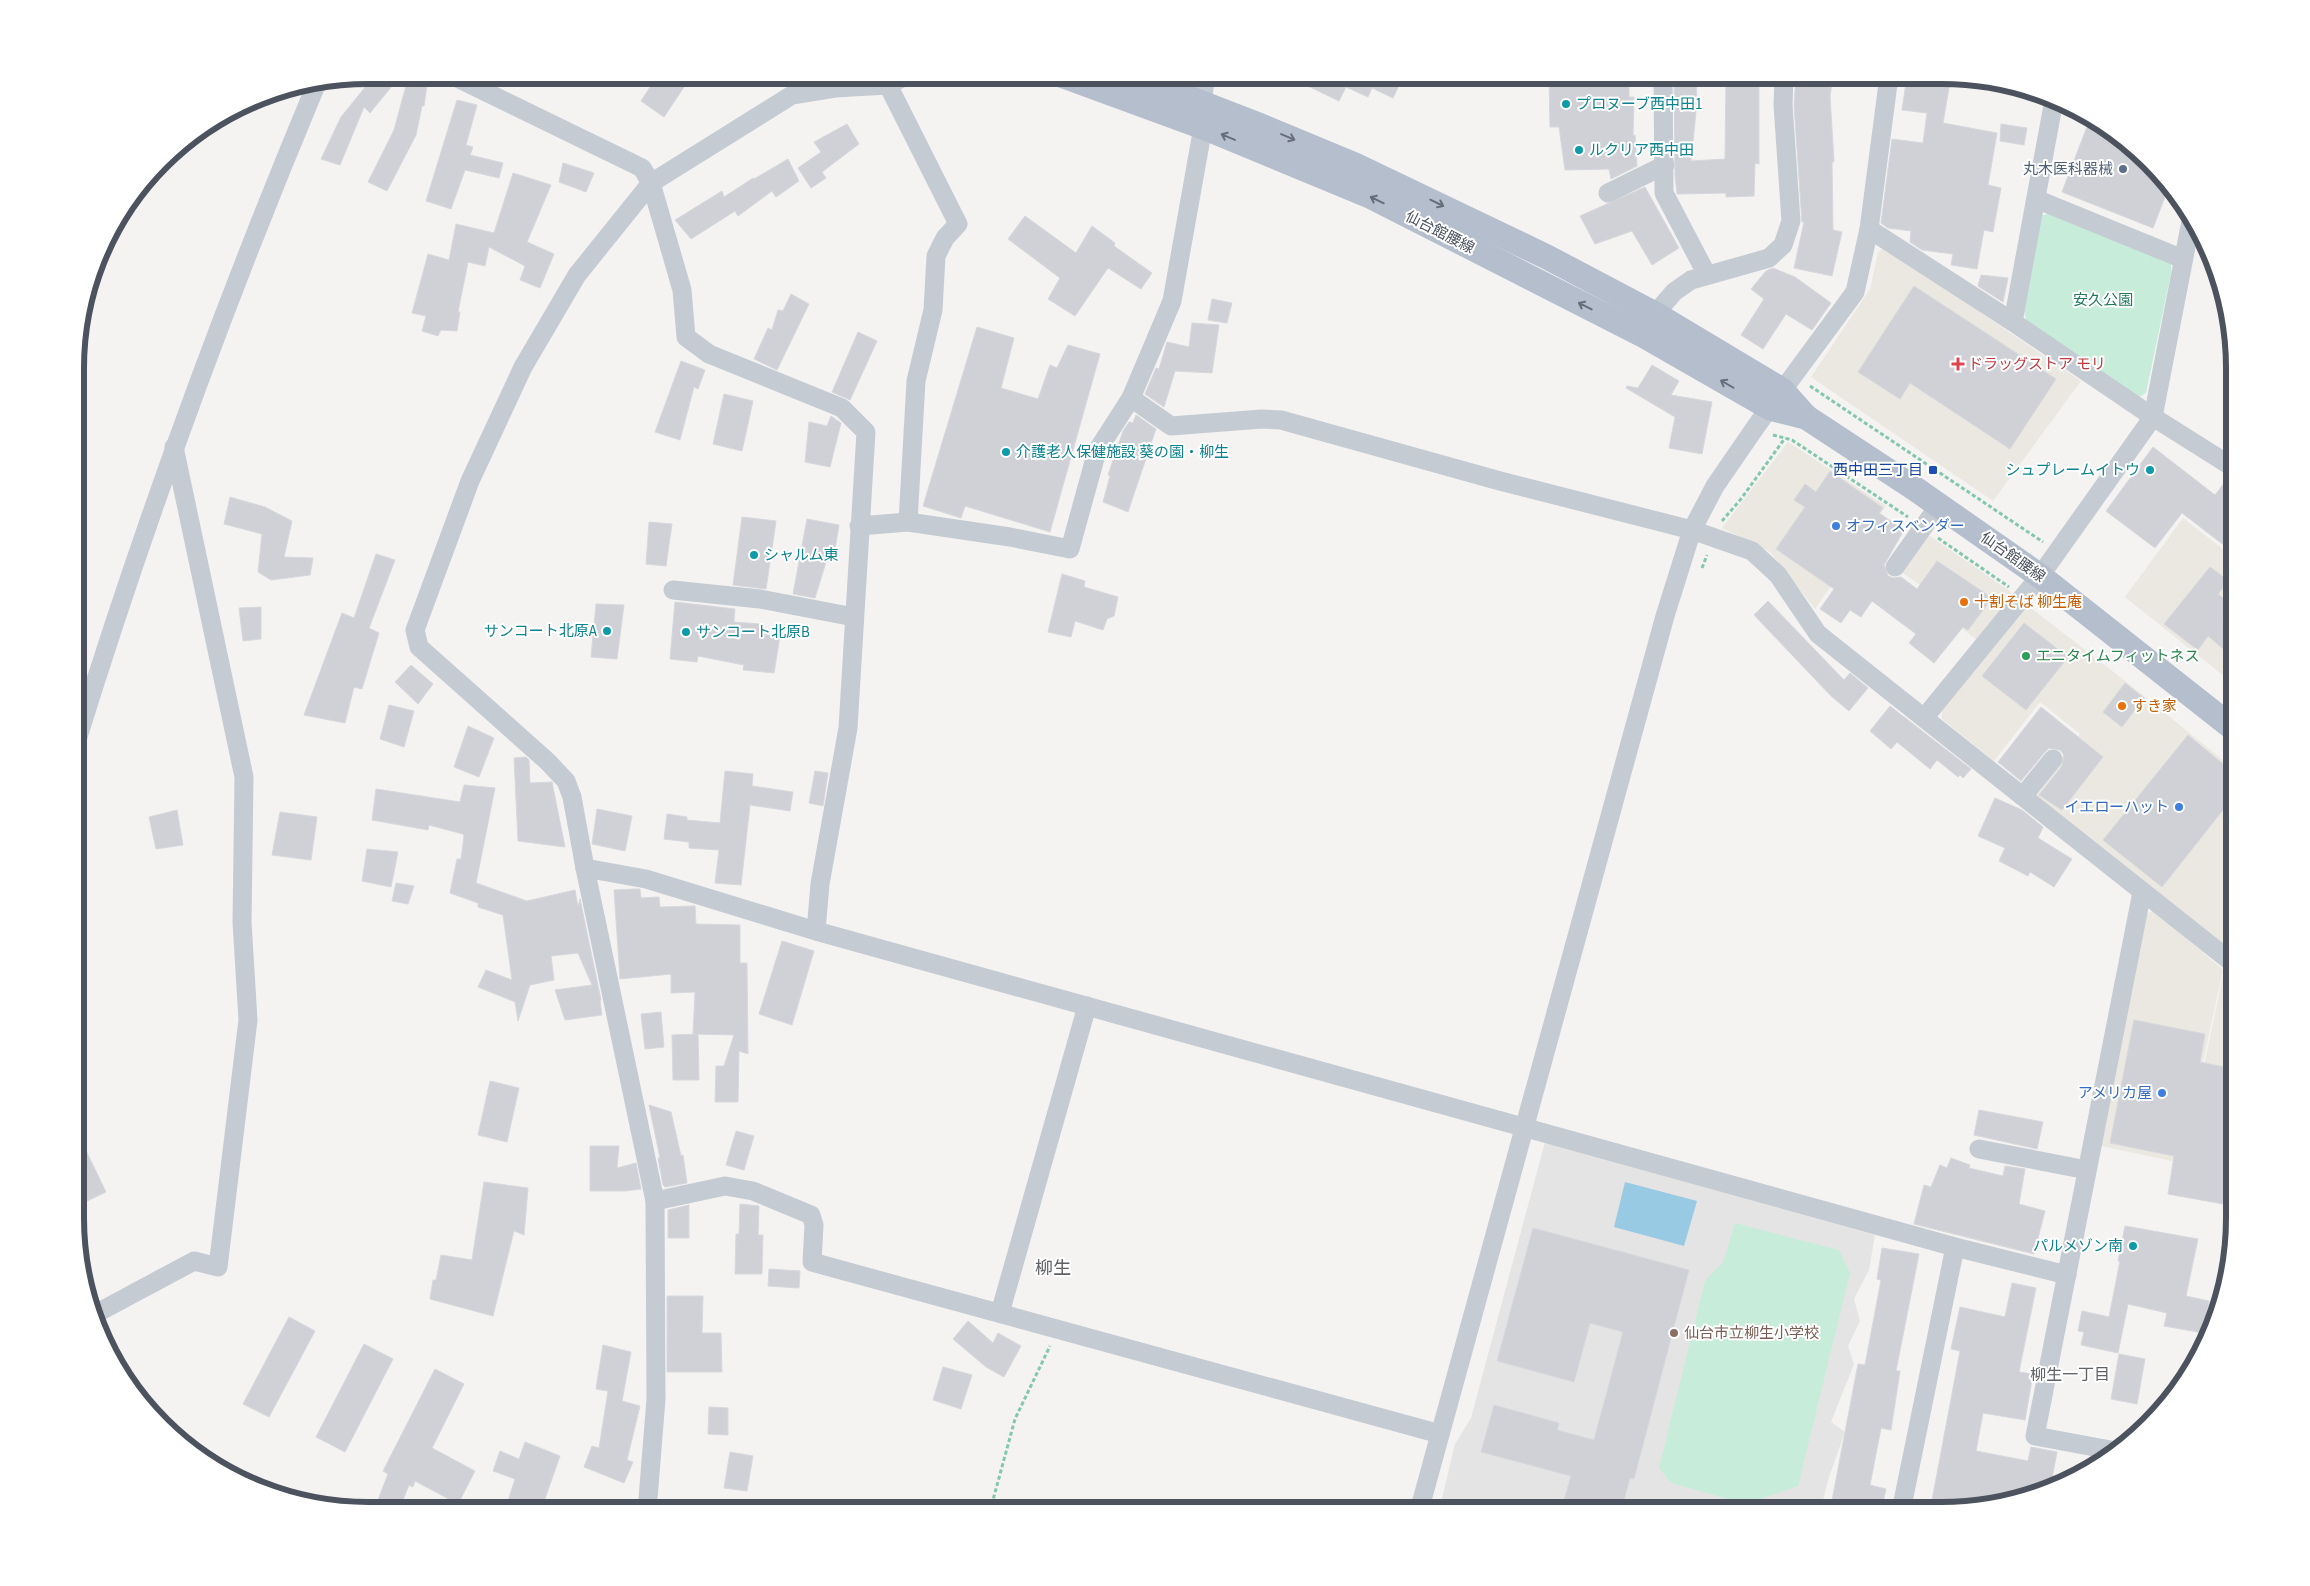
<svg xmlns="http://www.w3.org/2000/svg" width="2310" height="1586" viewBox="0 0 2310 1586" font-family="'Source Sans 3','Noto Sans JP',sans-serif">
  <style>
    .commercial { fill: #eae8e0 }
    .education { fill: #e5e4e4 }
    .green { fill: #c7ecda }
    .water { fill: #99cae4 }
    .building { fill: #d0d1d6; stroke: #d7d8dd }
    .lines { fill: none; stroke-linecap: round; stroke-linejoin: round }
    .path { stroke: #82c7ae; stroke-width: 3; stroke-dasharray: 4 2.5; stroke-linecap: butt }
    .minor { stroke: #c5cbd2; stroke-width: 19 }
    .major { stroke: #b5becd; stroke-width: 25 }
    .oneway { stroke: #666e7a }
    .culture-dot { fill: #0f9aa8; stroke: #fff; stroke-width: 2 }
    .service-dot { fill: #5c6f8a; stroke: #fff; stroke-width: 2 }
    .health-dot { fill: #e0444e; stroke: #fff; stroke-width: 2 }
    .transit-dot { fill: #1a4fb4; stroke: #fff; stroke-width: 2 }
    .shop-dot { fill: #3f7fe0; stroke: #fff; stroke-width: 2 }
    .food-dot { fill: #e8710a; stroke: #fff; stroke-width: 2 }
    .leisure-dot { fill: #2e9e5b; stroke: #fff; stroke-width: 2 }
    .education-dot { fill: #8d6e63; stroke: #fff; stroke-width: 2 }
    .labels { text-anchor: middle; stroke-width: 4; stroke-linejoin: round; paint-order: stroke }
    .culture-label { font-size: 15px; fill: #0d838f; stroke: #fff; text-anchor: start }
    .service-label { font-size: 15px; fill: #4e5e75; stroke: #fff; text-anchor: end }
    .street-label { font-size: 15px; fill: #4c535e; stroke: #fff }
    .park-label { font-size: 15px; fill: #22795a; stroke: #fff }
    .health-label { font-size: 15px; fill: #be3a42; stroke: #fff; text-anchor: start }
    .transit-label { font-size: 15px; fill: #164399; stroke: #fff; text-anchor: end }
    .shop-label { font-size: 15px; fill: #366cbe; stroke: #fff; text-anchor: end }
    .food-label { font-size: 15px; fill: #c56008; stroke: #fff; text-anchor: start }
    .leisure-label { font-size: 15px; fill: #27864d; stroke: #fff; text-anchor: start }
    .education-label { font-size: 15px; fill: #785e54; stroke: #fff; text-anchor: start }
    .neighbourhood-label { font-size: 16px; fill: #5f6166; stroke: #fff }
    .quarter-label { font-size: 18px; fill: #5f6166; stroke: #fff }
    .rim { fill: none; stroke: #4c535e; stroke-width: 6 }
  </style>
  <rect width="100%" height="100%" fill="#f4f3f2"/>
  <g class="commercial">
    <path d="M1884,247L2081,381L1993,501L1811,377L1870,289L1878,253Z"/>
    <path d="M1788,442L1886,506L1815,609L1770,552L1722,528Z"/>
    <path d="M2183,518L2234,558V684L2125,597Z"/>
    <path d="M1927,534L2011,592L2012,596L1977,640L1930,604L1936,596L1900,571Z"/>
    <path d="M2027,605L2124,680L2234,769V952L2032,793L2080,734L2040,702L1994,761L1942,719V709Z"/>
    <path d="M2154,910L2223,970L2181,1163L2101,1146L2147,914Z"/>
    <path d="M2224,971L2234,979V1118L2195,1109Z"/>
  </g>
  <path class="education" d="M1545,1142L1875,1235L1869,1270L1854,1299L1860,1321L1848,1346L1854,1364L1831,1422L1845,1432L1829,1477L1820,1511H1439L1455,1444L1471,1418Z"/>
  <g class="green">
    <path d="M2050,213L2171,262V273L2146,393L2137,398L2027,322L2023,308L2041,216Z"/>
    <path d="M1735,1223L1839,1250L1850,1273L1798,1486L1746,1504L1671,1483L1659,1468L1705,1281L1723,1262Z"/>
  </g>
  <path class="water" d="M1625,1182L1697,1201L1684,1246L1614,1227Z"/>
  <g class="building">
    <path d="M375,75H401L370,113L364,107L340,165L321,159L341,117Z"/>
    <path d="M658,75H692L664,117L641,101Z"/>
    <path d="M1285,75H1404L1393,98L1372,88L1368,97L1346,87L1339,101Z"/>
    <path d="M1549,75H1629V97H1634L1633,136L1635,135L1637,166L1611,179L1609,169L1565,170L1559,127H1550Z"/>
    <path d="M1674,76H1696L1697,102L1691,161L1725,159L1726,76H1759V164L1755,163L1754,196L1726,197V193L1677,194L1675,176Z"/>
    <path d="M1796,76H1833L1830,96L1834,162H1832L1833,230L1842,232L1832,276L1794,268L1804,222H1802L1794,105Z"/>
    <path d="M1907,76H1951L1943,123L1997,133L1988,185L2001,188L1993,232L1984,230L1977,269L1951,265L1953,254L1922,250L1910,242L1911,231L1888,228L1881,223L1892,139L1923,143L1927,113L1902,110Z"/>
    <path d="M407,82L427,85L424,106H422L416,135L387,191L368,182L394,130Z"/>
    <path d="M457,100L477,105L466,145L473,147L470,155L503,163L499,178L465,170L451,209L426,201Z"/>
    <path d="M2090,119L2120,135L2168,189L2153,228L2062,192Z"/>
    <path d="M847,124L859,144L822,172L826,178L811,188L798,168L821,152L814,142Z"/>
    <path d="M2001,124L2027,128L2024,145L2000,141Z"/>
    <path d="M788,159L799,181L776,197L772,191L738,216L735,211L691,239L675,220L722,191L724,197L753,178L754,179Z"/>
    <path d="M563,163L594,173L586,192L559,182Z"/>
    <path d="M513,173L551,185L527,242L554,254L540,288L520,280L525,266L489,247L485,266L468,262L458,312H460L457,331L441,330L438,336L422,331L426,316L412,313L428,254L449,260L456,224L494,233Z"/>
    <path d="M1645,187L1679,248L1652,265L1632,231L1595,244L1580,216Z"/>
    <path d="M1025,216L1076,253L1092,226L1115,243L1114,246L1152,273L1141,289L1108,268L1075,316L1048,299L1060,278L1008,239Z"/>
    <path d="M1773,268L1795,277L1831,303L1812,330L1786,314L1763,349L1741,335L1764,299L1751,289L1766,271Z"/>
    <path d="M1981,275L2008,278L2003,302L1978,286Z"/>
    <path d="M1914,286L2056,379L2010,449L1910,383L1900,399L1858,372Z"/>
    <path d="M791,294L809,304L777,370L754,359L768,328L772,330L778,310L783,311Z"/>
    <path d="M1212,299L1232,303L1227,323L1208,320Z"/>
    <path d="M1192,323L1219,325L1212,373L1175,371L1164,407L1145,394L1156,368L1159,369L1167,342L1189,347Z"/>
    <path d="M977,327L1014,338L1001,388L1038,399L1050,365L1057,368L1068,345L1100,354L1050,532L965,506L961,518L923,506Z"/>
    <path d="M858,332L877,341L850,400L832,392Z"/>
    <path d="M681,361L705,370L698,389L694,387L680,440L655,432Z"/>
    <path d="M1652,365L1679,381L1671,395L1712,402L1702,454L1669,448L1675,417L1626,388L1627,386L1638,388Z"/>
    <path d="M724,394L753,401L742,451L713,444Z"/>
    <path d="M1136,415L1156,429L1128,512L1103,502L1110,476L1108,475L1123,431L1129,422L1133,423Z"/>
    <path d="M831,416L841,423L830,467L805,462L809,422L827,426Z"/>
    <path d="M2153,447L2215,495L2228,478L2234,479V533L2225,546L2182,513L2155,548L2106,511Z"/>
    <path d="M1830,471L1883,508L1879,513L1904,530L1884,565L1888,576L1894,578L1901,577L1917,589L1937,561L1992,598L1968,630L1963,627L1934,663L1909,643L1916,634L1872,601L1861,617L1850,610L1841,623L1820,609L1834,589L1776,549L1805,507L1794,500L1805,484L1816,492Z"/>
    <path d="M230,497L265,507L292,521L284,557L313,558L310,575L271,580L258,572L262,534L224,524Z"/>
    <path d="M742,517L776,521L766,589L733,585Z"/>
    <path d="M807,519L839,525L833,561L826,562L815,598L793,594Z"/>
    <path d="M649,522L672,524L666,566L646,564Z"/>
    <path d="M376,554L395,560L369,628L379,633L362,689L354,687L345,723L304,715L342,613L354,618Z"/>
    <path d="M2210,567L2229,581L2218,594L2232,605L2222,619L2234,630V658L2208,636L2198,650L2164,624Z"/>
    <path d="M1062,574L1085,581L1084,587L1118,597L1114,616L1107,619L1103,630L1075,621L1071,637L1048,632Z"/>
    <path d="M1768,601L1844,680L1850,673L1868,688L1849,711L1831,696L1754,615Z"/>
    <path d="M675,602L735,609L734,622L760,624L759,633L780,636L774,673L743,670L744,665L698,656L697,662L670,659Z"/>
    <path d="M596,604L624,605L617,659L591,657Z"/>
    <path d="M261,607V639L243,641L239,608Z"/>
    <path d="M2024,623L2068,657L2026,710L1982,676Z"/>
    <path d="M411,665L433,684L418,704L395,682Z"/>
    <path d="M2125,683L2144,698L2122,727L2103,712Z"/>
    <path d="M389,705L414,711L404,747L380,739Z"/>
    <path d="M1890,706L1971,769L1963,778L1960,775L1958,777L1937,760L1930,769L1897,742L1891,749L1870,731Z"/>
    <path d="M2041,707L2103,757L2062,810L2039,795L2062,766L2064,755L2060,750L2049,748L2045,752L2021,781L1998,762Z"/>
    <path d="M468,726L494,738L479,777L454,767Z"/>
    <path d="M2188,735L2234,773V796L2162,887L2103,840Z"/>
    <path d="M526,757L529,760L530,783L552,782L565,847L518,841L514,758Z"/>
    <path d="M725,771L753,774L752,786L793,792L790,811L750,805L741,885L715,883L719,850L689,848V842L664,839L667,814L687,817V820L720,823Z"/>
    <path d="M815,771L828,773L823,806L809,803Z"/>
    <path d="M464,785L495,788L476,883L527,901L575,890L578,907L580,899L601,1000H600L602,1015L565,1020L555,990L592,985L578,953L551,956L554,980L530,985L518,1021L515,1002L478,987L486,970L512,980L503,915L478,907V903L450,893L457,859H461L464,836L463,834L429,825L428,830L372,820L376,789L460,802Z"/>
    <path d="M1995,798L2022,810L2043,827L2038,838L2072,859L2054,887L2030,872L2028,876L1999,861L2005,848L1978,836Z"/>
    <path d="M597,809L632,816L625,851L592,844Z"/>
    <path d="M177,810L183,845L156,849L149,817Z"/>
    <path d="M280,812L317,817L311,860L272,855Z"/>
    <path d="M367,849L398,852L391,887L362,881Z"/>
    <path d="M396,883L414,886L408,904L392,901Z"/>
    <path d="M636,889H640L641,898L659,897L660,907L695,906L696,924L740,925V963H747L748,1054L739,1051L738,1102H715L716,1066H724L734,1035L693,1034L695,992L671,993V974L620,979L614,890Z"/>
    <path d="M782,941L814,951L792,1025L759,1014Z"/>
    <path d="M661,1012L664,1047L645,1049L641,1014Z"/>
    <path d="M2134,1020L2205,1034L2200,1062L2234,1069V1130L2225,1174L2234,1175V1206L2168,1194L2174,1156L2110,1143Z"/>
    <path d="M698,1034L699,1080H673L672,1035Z"/>
    <path d="M490,1081L519,1088L507,1142L478,1135Z"/>
    <path d="M649,1105L671,1112L681,1156L683,1155L687,1183L665,1187L663,1185L658,1158H660Z"/>
    <path d="M1979,1110L2043,1122L2037,1149L1974,1135Z"/>
    <path d="M736,1131L754,1136L744,1170L726,1165Z"/>
    <path d="M77,1132L106,1192L85,1202L77,1186Z"/>
    <path d="M590,1146H619L617,1168L636,1163L641,1189L625,1191H590Z"/>
    <path d="M1951,1158L1970,1165L1969,1168L2003,1176L2005,1166L2025,1169L2019,1204L2045,1211L2034,1254L1914,1224L1924,1185L1931,1187L1940,1165L1947,1168Z"/>
    <path d="M484,1182L528,1188L524,1235L514,1231L493,1316L430,1299L433,1280H436L441,1255L472,1260Z"/>
    <path d="M740,1204L759,1206L758,1235H763L762,1274H735L736,1234H739Z"/>
    <path d="M689,1205V1238H668V1210Z"/>
    <path d="M2125,1226L2198,1239L2186,1296L2209,1301L2203,1333L2164,1326L2167,1313L2128,1304L2118,1353L2081,1345L2084,1332L2078,1331L2082,1311L2109,1317L2120,1261H2118Z"/>
    <path d="M1533,1228L1689,1270L1634,1479L1630,1478L1621,1511H1561L1571,1476L1481,1452L1494,1405L1559,1423L1557,1430L1594,1440L1623,1332L1590,1323L1574,1382L1497,1361Z"/>
    <path d="M1882,1248L1919,1254L1896,1371H1900L1891,1430L1881,1428L1870,1485L1886,1489L1881,1511H1830L1858,1364L1865,1365L1881,1280L1877,1279Z"/>
    <path d="M769,1269L800,1271L799,1288L768,1286Z"/>
    <path d="M2012,1283L2036,1288L2019,1372L2033,1374L2025,1420L1983,1413L1976,1451L2028,1461L2031,1447L2057,1452L2050,1489L2018,1501L1930,1511L1960,1351L1951,1349L1960,1307L2005,1317Z"/>
    <path d="M667,1296H703L702,1333H721L722,1372H667Z"/>
    <path d="M289,1317L315,1331L269,1417L243,1404Z"/>
    <path d="M968,1321L993,1343L998,1333L1021,1346L1004,1377L986,1367L953,1339Z"/>
    <path d="M364,1344L393,1359L345,1452L316,1437Z"/>
    <path d="M603,1345L631,1352L622,1401L640,1406L627,1460L633,1462L624,1483L584,1467L592,1446L599,1448L608,1391L596,1389Z"/>
    <path d="M2119,1354L2145,1359L2137,1404L2111,1399Z"/>
    <path d="M943,1367L972,1375L961,1409L933,1400Z"/>
    <path d="M435,1369L464,1384L432,1448L475,1471L458,1504L415,1481L413,1487L409,1485L399,1510H389L376,1505L388,1474L383,1471Z"/>
    <path d="M709,1407L728,1408V1435L708,1434Z"/>
    <path d="M525,1442L560,1456L541,1510H524L507,1504L515,1479L493,1471L500,1451L519,1459Z"/>
    <path d="M730,1452L753,1456L747,1491L724,1488Z"/>
  </g>
  <g class="lines">
    <g class="path">
      <path d="M1810,386L2043,542"/>
      <path d="M1773,435L1792,440L1908,517"/>
      <path d="M1722,521L1741,499L1785,438"/>
      <path d="M1938,538L2009,587"/>
      <path d="M1702,568L1707,555"/>
      <path d="M990,1511L1015,1419L1050,1346"/>
    </g>
    <g class="minor">
      <path d="M451,75L642,168L651,183L682,290L686,337L709,354L842,408L866,432L848,728L820,884L816,931"/>
      <path d="M1663,75L1664,193L1707,275"/>
      <path d="M888,85L958,224L945,238L936,256L933,310L916,381L908,522"/>
      <path d="M1202,103L1206,75"/>
      <path d="M1608,193L1665,165"/>
      <path d="M2036,199L2183,259"/>
      <path d="M1869,229L2013,322L2153,417L2234,468"/>
      <path d="M1655,314L1674,292L1691,280L1769,258L1783,245L1791,221L1783,105L1784,76"/>
      <path d="M2013,322L2054,100"/>
      <path d="M1131,398L1172,301L1203,127"/>
      <path d="M859,526L908,522L1010,537L1070,549L1097,451L1131,398L1171,426L1262,419L1281,420L1500,481L1692,530L1752,551L1778,575L1818,634L2234,964"/>
      <path d="M1895,567L1939,505"/>
      <path d="M673,590L760,599L854,617"/>
      <path d="M1924,718L2040,576L2153,417L2192,216"/>
      <path d="M77,740C146,518 226,300 316,85"/>
      <path d="M2023,796L2053,759"/>
      <path d="M585,868L646,879L816,931L1955,1247L2067,1275"/>
      <path d="M1979,1149L2087,1170"/>
      <path d="M655,1201L725,1186L753,1191L811,1215L814,1225L812,1262L1440,1434"/>
      <path d="M97,1313L194,1261L218,1267L248,1020L242,922L244,777L174,447"/>
      <path d="M1000,1313L1087,1006"/>
      <path d="M2116,1451L2035,1436L2142,892"/>
      <path d="M647,1511L656,1399L655,1201L585,868L572,797L566,781L547,761L419,647L415,630L470,481L523,367L577,275L651,183L792,95L835,88L888,85L908,75"/>
      <path d="M1419,1511L1665,616L1692,530L1715,486L1757,425L1855,292L1869,229L1889,76"/>
      <path d="M1901,1511L1955,1247"/>
    </g>
    <g class="major">
      <path d="M1061,75L1203,127L1372,197L1641,334L1770,408L1806,417"/>
      <path d="M1129,75L1261,126L1355,165L1547,257L1655,314L1782,390L1806,417L1914,488L2040,576L2234,729"/>
    </g>
  </g>
  <defs><path id="oneway-shaft" d="M-6 0H5M1.5-3L5.5 0L1.5 3" fill="none" stroke-width="1.6" stroke-linecap="round" stroke-linejoin="round" transform="scale(1.25)"/></defs>
  <g class="oneway">
    <use href="#oneway-shaft" transform="translate(1228 137) rotate(-157)"/>
    <use href="#oneway-shaft" transform="translate(1288 137) rotate(23)"/>
    <use href="#oneway-shaft" transform="translate(1377 200) rotate(-154)"/>
    <use href="#oneway-shaft" transform="translate(1437 203) rotate(26)"/>
    <use href="#oneway-shaft" transform="translate(1585 306) rotate(-153)"/>
    <use href="#oneway-shaft" transform="translate(1727 384) rotate(-150)"/>
  </g>
  <g class="culture-dot">
    <circle cx="1566" cy="104" r="5"/>
    <circle cx="1579" cy="150" r="5"/>
    <circle cx="1006" cy="452" r="5"/>
    <circle cx="2150" cy="470" r="5"/>
    <circle cx="754" cy="555" r="5"/>
    <circle cx="607" cy="631" r="5"/>
    <circle cx="686" cy="632" r="5"/>
    <circle cx="2133" cy="1246" r="5"/>
  </g>
  <circle class="service-dot" cx="2123" cy="169" r="5"/>
  <path class="health-dot" d="M1955.5 356.5h5v5h5v5h-5v5h-5v-5h-5v-5h5z"/>
  <rect class="transit-dot" x="1928" y="465" width="10" height="10" rx="2.5"/>
  <g class="shop-dot">
    <circle cx="1836" cy="526" r="5"/>
    <circle cx="2179" cy="807" r="5"/>
    <circle cx="2162" cy="1093" r="5"/>
  </g>
  <g class="food-dot">
    <circle cx="1964" cy="602" r="5"/>
    <circle cx="2122" cy="706" r="5"/>
  </g>
  <circle class="leisure-dot" cx="2026" cy="656" r="5"/>
  <circle class="education-dot" cx="1674" cy="1333" r="5"/>
  <g class="labels">
    <g class="culture-label">
      <text x="1576" y="109">プロヌーブ西中田1</text>
      <text x="1589" y="155">ルクリア西中田</text>
      <text x="1016" y="457">介護老人保健施設 葵の園・柳生</text>
      <text x="2140" y="475" text-anchor="end">シュプレームイトウ</text>
      <text x="764" y="560">シャルム東</text>
      <text x="597" y="636" text-anchor="end">サンコート北原A</text>
      <text x="696" y="637">サンコート北原B</text>
      <text x="2123" y="1251" text-anchor="end">パルメゾン南</text>
    </g>
    <g class="service-label">
      <text x="2113" y="174">丸木医科器械</text>
    </g>
    <g class="street-label">
      <text transform="translate(1440 232) rotate(27)" y="5">仙台館腰線</text>
      <text transform="translate(2013 557) rotate(35)" y="5">仙台館腰線</text>
    </g>
    <g class="park-label">
      <text x="2103" y="305">安久公園</text>
    </g>
    <g class="health-label">
      <text x="1968" y="369">ドラッグストア モリ</text>
    </g>
    <g class="transit-label">
      <text x="1923" y="475">西中田三丁目</text>
    </g>
    <g class="shop-label">
      <text x="1846" y="531" text-anchor="start">オフィスベンダー</text>
      <text x="2169" y="812">イエローハット</text>
      <text x="2152" y="1098">アメリカ屋</text>
    </g>
    <g class="food-label">
      <text x="1974" y="607">十割そば 柳生庵</text>
      <text x="2132" y="711">すき家</text>
    </g>
    <g class="leisure-label">
      <text x="2036" y="661">エニタイムフィットネス</text>
    </g>
    <g class="education-label">
      <text x="1684" y="1338">仙台市立柳生小学校</text>
    </g>
    <g class="neighbourhood-label">
      <text x="2070" y="1380">柳生一丁目</text>
    </g>
    <g class="quarter-label">
      <text x="1053" y="1274">柳生</text>
    </g>
  </g>
  <path d="M0 0H2310V1586H0ZM368 84H1942A284 284 0 0 1 2226 368V1218A284 284 0 0 1 1942 1502H368A284 284 0 0 1 84 1218V368A284 284 0 0 1 368 84Z" fill="#fff" fill-rule="evenodd"/>
  <path class="rim" d="M368 84H1942A284 284 0 0 1 2226 368V1218A284 284 0 0 1 1942 1502H368A284 284 0 0 1 84 1218V368A284 284 0 0 1 368 84Z"/>
</svg>
